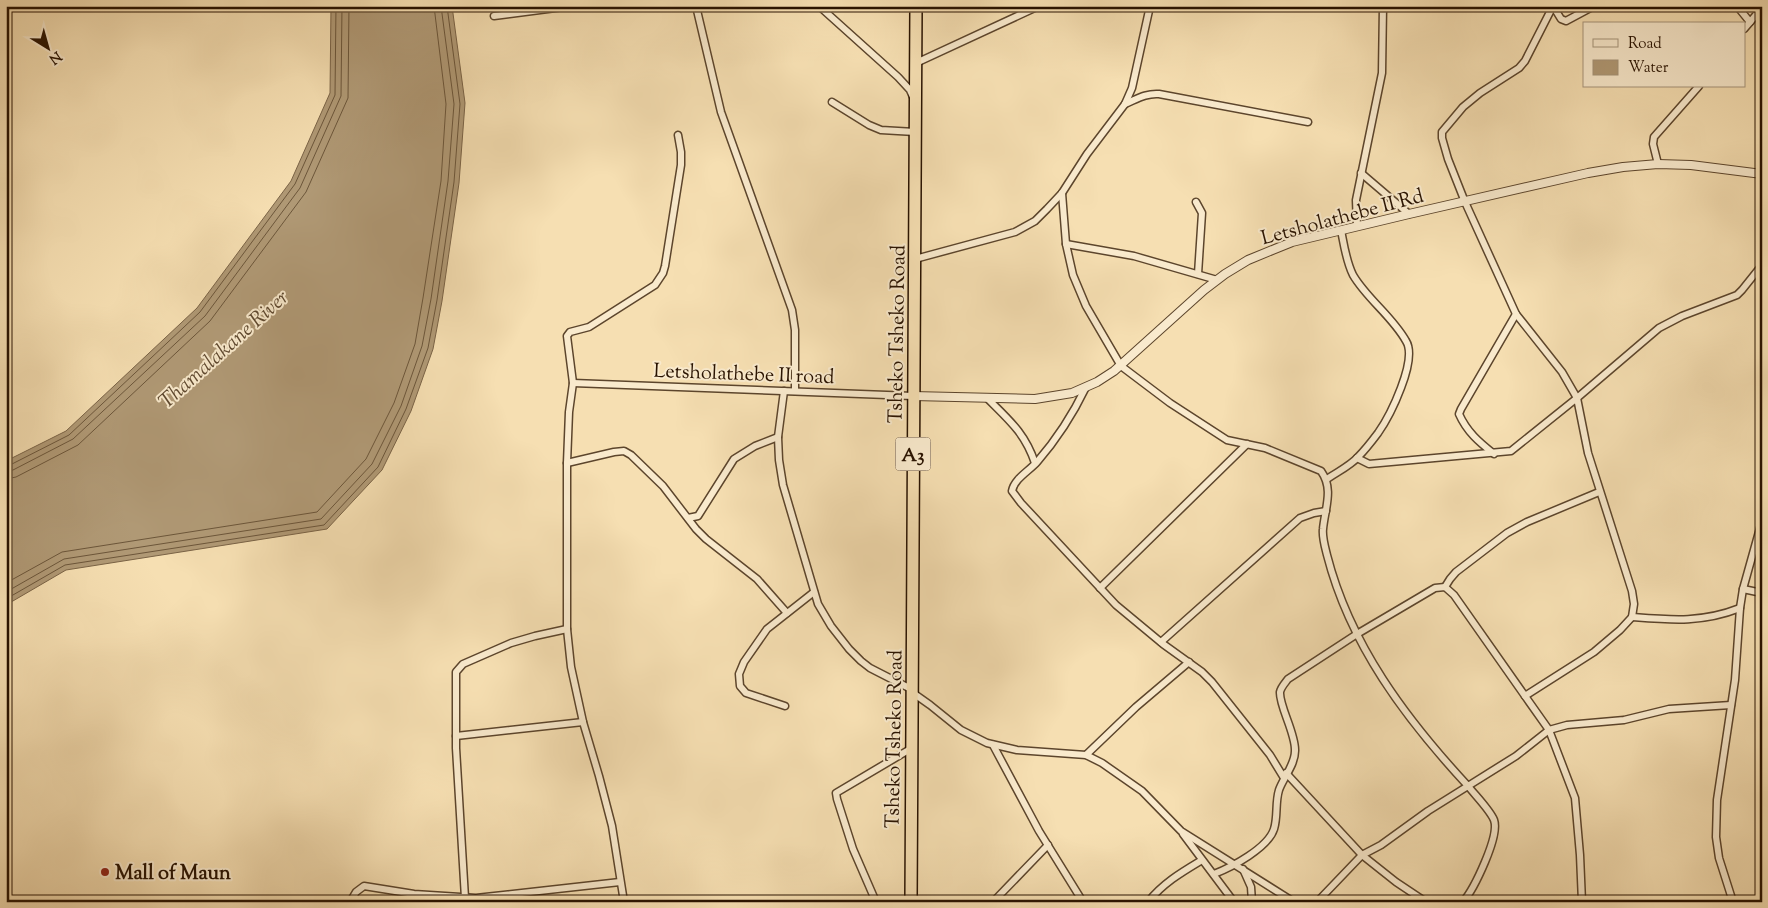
<svg xmlns="http://www.w3.org/2000/svg" width="1768" height="908" viewBox="0 0 1768 908" font-family="'Sorts Mill Goudy',serif">
  <style>
    .water { fill: #b09975; stroke: #7a6346 }
    .lines { fill: none; stroke-linecap: round; stroke-linejoin: round }
    .shore { stroke: #6c563a; stroke-width: 1 }
    .minor-casing { stroke: #5c452c; stroke-width: 9 }
    .tertiary-casing { stroke: #5c452c; stroke-width: 10 }
    .trunk-casing { stroke: #281200; stroke-width: 14 }
    .minor { stroke: #f9eacd; stroke-width: 6 }
    .tertiary { stroke: #f9eacd; stroke-width: 8 }
    .trunk { stroke: #f6dfb2; stroke-width: 11 }
    .poi-dot { fill: #8f2418; stroke: #f9eacd; stroke-width: 2 }
    .labels { text-anchor: middle; stroke-width: 4; stroke-linejoin: round; paint-order: stroke }
    .shield { fill: #f9eacd; stroke: #67533e; stroke-width: 1 }
    .shield-label { font-size: 19px; font-weight: bold; fill: #281200 }
    .street-label { font-size: 20px; fill: #281200; stroke: #f9eacd }
    .poi-label { font-size: 20px; font-weight: bold; fill: #281200; stroke: #f9eacd; text-anchor: start }
    .water-label { font-size: 21px; font-style: italic; fill: #5e482f; stroke: #f9eacd }
  </style>
  <rect width="100%" height="100%" fill="#f6dfb2"/>
  <filter id="stains"><feTurbulence type="fractalNoise" baseFrequency=".004" numOctaves="4"/><feColorMatrix values="0 0 0 0 .2 0 0 0 0 .09 0 0 0 0 .02 0 0 0 .5 -.17"/></filter>
  <radialGradient id="worn" r=".72"><stop offset=".6" stop-color="#630" stop-opacity="0"/><stop offset="1" stop-color="#630" stop-opacity=".3"/></radialGradient>
  <path class="water" d="M331,6H452L465,103L459,183L442,301L433,349L411,411L382,470L327,529L66,570L6,605V461L66,431L197,308L291,181L330,93Z"/>
  <g class="lines">
    <g class="shore">
      <path d="M6,465H10L69,435L200,312L295,184L335,95L336,6"/>
      <path d="M6,472L13,470L73,439L205,316L300,188L341,96L342,6"/>
      <path d="M6,479L16,477L78,445L210,321L306,192L348,98L349,6"/>
      <path d="M6,583L62,552L317,512L366,459L394,403L415,344L423,298L441,181L446,104L434,6"/>
      <path d="M6,592L64,559L321,519L372,464L401,406L422,346L431,299L448,181L454,104L441,6"/>
      <path d="M6,599L65,565L324,525L378,467L406,409L428,348L437,300L454,182L460,104L447,6"/>
    </g>
    <g class="minor-casing">
      <g id="minor">
        <path d="M696,6L721,112L792,310L795,330V391"/>
        <path d="M819,6L898,77L910,90L913,97"/>
        <path d="M1553,6L1561,19L1566,21L1594,6"/>
        <path d="M1737,6L1750,22"/>
        <path d="M494,16L571,6"/>
        <path d="M1744,29L1762,8"/>
        <path d="M916,63L1039,6"/>
        <path d="M832,102L869,125L881,130L915,132"/>
        <path d="M1125,104C1137,99 1146,93 1159,94L1308,122"/>
        <path d="M1658,164L1653,144L1654,137L1699,86"/>
        <path d="M1361,173L1409,214"/>
        <path d="M1062,193L1066,244L1073,275L1086,306L1121,366L1170,403L1227,440L1265,448L1321,471C1334,489 1325,508 1323,529C1322,537 1325,547 1327,555C1350,645 1406,719 1468,786L1516,756L1549,730L1525,696"/>
        <path d="M1196,202L1202,213L1198,274"/>
        <path d="M1357,226L1356,200L1382,73L1383,6"/>
        <path d="M1066,244L1134,256L1217,280"/>
        <path d="M915,259L1015,232L1035,221L1047,209L1062,193L1087,154L1125,104L1132,88L1150,6"/>
        <path d="M573,383L913,396"/>
        <path d="M1086,387C1073,414 1057,439 1037,462C1029,471 1014,479 1012,491L1021,503L1116,605L1163,644L1202,672L1212,682L1270,755L1284,778"/>
        <path d="M784,391L778,437L779,460L783,485L818,604L831,626L849,649L861,661L870,668L913,690"/>
        <path d="M987,398C1009,420 1025,433 1035,463"/>
        <path d="M1494,454C1479,442 1467,432 1459,414L1461,409L1516,314"/>
        <path d="M1357,458L1369,464L1511,451L1577,398L1659,328L1682,316L1737,295L1742,290L1762,265"/>
        <path d="M567,463L614,452L624,451L631,455L663,486L696,529L706,539L757,579L787,613"/>
        <path d="M1327,479C1337,472 1350,466 1358,457C1365,450 1372,441 1378,433C1390,416 1418,360 1406,341C1392,316 1367,299 1353,275C1346,261 1344,245 1341,230"/>
        <path d="M688,518L698,516L734,459L755,446L778,437"/>
        <path d="M1445,587L1450,579L1456,572L1507,533L1527,522L1599,492"/>
        <path d="M1100,588L1247,444"/>
        <path d="M1743,589L1762,593"/>
        <path d="M1632,617C1671,620 1702,623 1740,608"/>
        <path d="M1161,642L1300,518L1314,513L1326,511"/>
        <path d="M913,693L930,705L961,730L987,743L1017,750L1086,755L1102,763L1142,791L1181,831L1294,902"/>
        <path d="M785,706L746,693L740,686L739,674L744,662L767,629L814,592"/>
        <path d="M456,736L583,722"/>
        <path d="M993,745L1039,831L1083,902"/>
        <path d="M1086,755L1136,707L1189,662"/>
        <path d="M1286,773L1362,855L1396,882L1426,902"/>
        <path d="M1183,834L1234,902"/>
        <path d="M1243,869L1251,887L1252,902"/>
        <path d="M1214,874C1232,867 1268,848 1274,829C1278,816 1275,803 1279,790C1283,778 1295,765 1295,751C1296,734 1279,706 1280,692C1281,687 1285,683 1288,679L1357,634L1435,588L1445,587L1454,595L1525,696L1594,652L1620,630L1632,617L1634,604L1632,591L1588,453L1577,398L1562,372L1516,314L1465,202L1448,159L1442,138V132L1463,107L1480,93L1519,68L1525,61L1553,6"/>
        <path d="M465,898L456,748V672L463,664L511,643L535,636L567,629"/>
        <path d="M350,902L356,892L364,886L414,894L476,898L620,882"/>
        <path d="M624,902L612,826L599,776L583,722L571,667L567,629V463L569,412L573,383L567,336L570,332L589,327L655,285L663,273L665,266L681,165V152L678,135"/>
        <path d="M866,902L874,898"/>
        <path d="M876,902L853,849L837,799L836,793L912,748"/>
        <path d="M993,902L1048,845"/>
        <path d="M1148,902C1163,883 1182,872 1202,860"/>
        <path d="M1317,902L1362,855L1381,845L1428,811L1468,786C1475,795 1490,810 1494,820C1500,836 1474,889 1463,902"/>
        <path d="M1582,902L1580,855L1575,798L1549,730L1567,725L1624,720L1669,709L1731,705"/>
        <path d="M1733,902L1719,858L1716,837L1717,800L1735,680L1740,608L1743,589L1762,521"/>
      </g>
    </g>
    <g class="tertiary-casing">
      <path id="tertiary" d="M913,396L1035,399L1072,393L1097,382L1114,371L1204,290L1225,274L1248,260L1292,242L1409,214L1588,173L1623,167L1658,164L1691,165L1762,174"/>
    </g>
    <g class="trunk-casing">
      <path id="trunk" d="M911,902L916,6"/>
    </g>
    <use href="#minor" class="minor"/>
    <use href="#tertiary" class="tertiary"/>
    <use href="#trunk" class="trunk"/>
  </g>
  <circle class="poi-dot" cx="105" cy="872" r="5"/>
  <g class="labels">
    <rect class="shield" x="895.5" y="437.5" width="35" height="33" rx="4"/>
    <g class="shield-label">
      <text x="913" y="461">A3</text>
    </g>
    <g class="street-label">
      <text transform="translate(1342 216) rotate(-15)" y="7">Letsholathebe II Rd</text>
      <text transform="translate(896 334) rotate(-89)" y="7">Tsheko Tsheko Road</text>
      <text transform="translate(744 373) rotate(2)" y="7">Letsholathebe II road</text>
      <text transform="translate(893 739) rotate(-89)" y="7">Tsheko Tsheko Road</text>
    </g>
    <g class="poi-label">
      <text x="115" y="879">Mall of Maun</text>
    </g>
    <g class="water-label">
      <text transform="translate(223 349) rotate(-42)" y="7">Thamalakane River</text>
    </g>
  </g>
  <rect width="1768" height="908" fill="none" stroke="#f6dfb2" stroke-width="25"/>
  <rect x="8" y="8" width="1753" height="893" fill="none" stroke="#281200" stroke-width="2.5"/>
  <rect x="12" y="12" width="1743" height="883" fill="none" stroke="#281200"/>
  <rect x="1583" y="22" width="162" height="65" fill="#f9eacd" stroke="#a5947b"/>
  <rect x="1593" y="39" width="25" height="8" fill="#f9eacd" stroke="#a5947b"/>
  <text x="1628" y="48" font-size="15" fill="#281200">Road</text>
  <rect x="1593" y="60" width="25" height="15" fill="#b09975" stroke="#a5947b"/>
  <text x="1628" y="72" font-size="15" fill="#281200">Water</text>
  <g transform="translate(48 48) rotate(143)" stroke="#f9eacd" stroke-width="4" paint-order="stroke">
  <path d="M0-4L9 19L0 12L-9 19Z" fill="#281200"/>
  <text y="-8" font-size="14" font-weight="bold" text-anchor="middle" fill="#281200">N</text>
  </g>
  <rect width="100%" height="100%" filter="url(#stains)"/>
  <rect width="100%" height="100%" fill="url(#worn)"/>
</svg>
